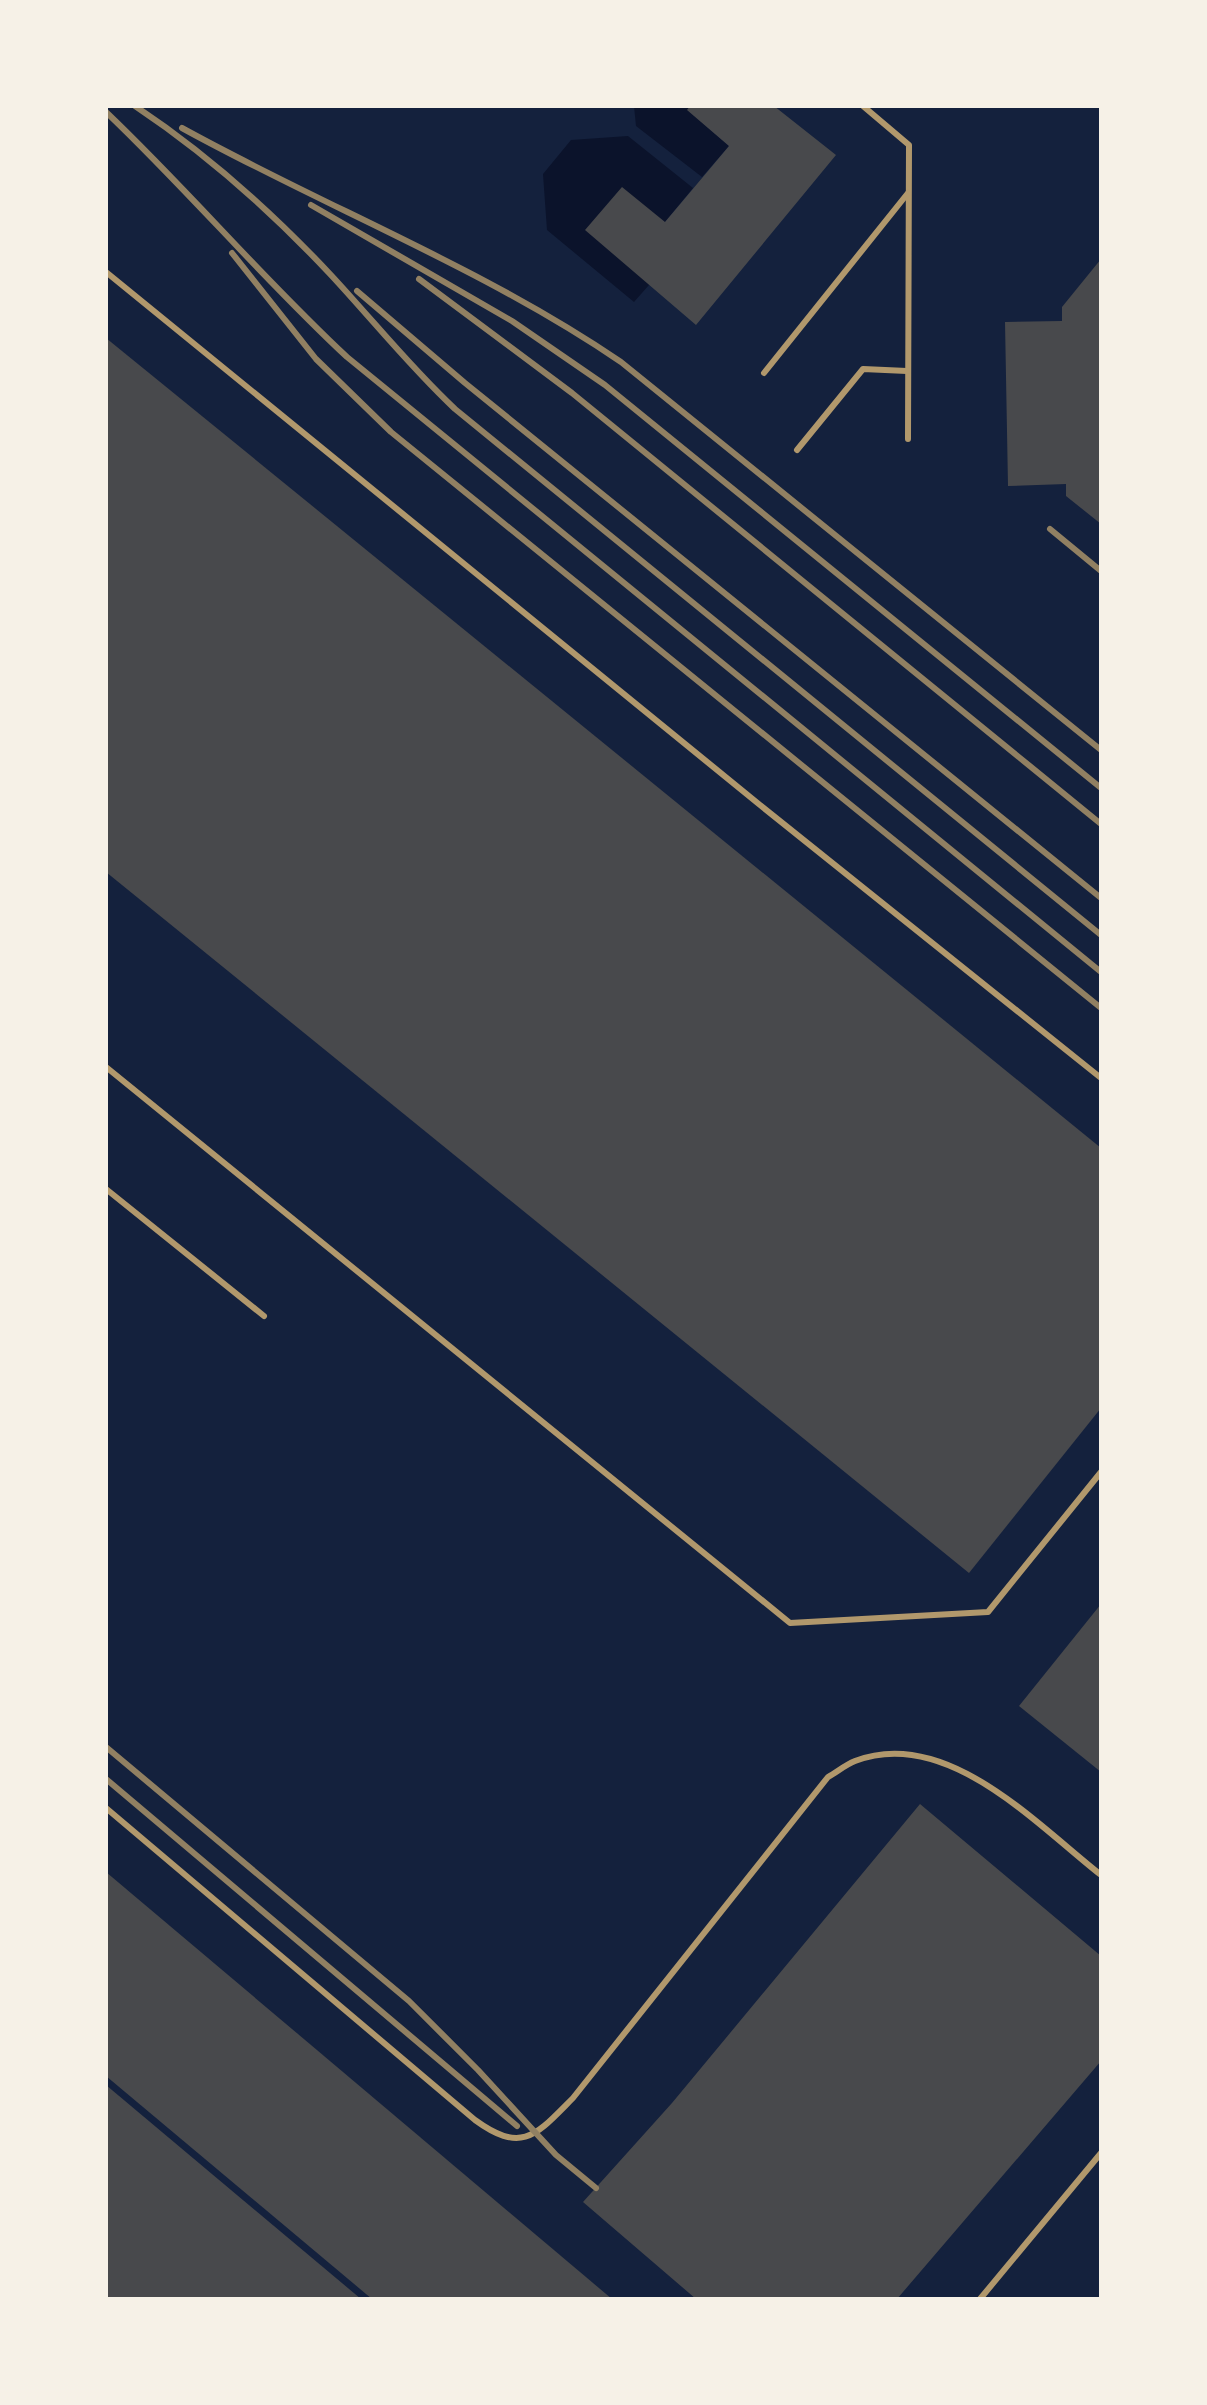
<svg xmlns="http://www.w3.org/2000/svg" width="1207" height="2405" viewBox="0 0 1207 2405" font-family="Jost,sans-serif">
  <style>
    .water { fill: #0b132b }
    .building { fill: #48494c }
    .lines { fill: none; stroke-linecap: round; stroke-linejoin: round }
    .service { stroke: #b1986c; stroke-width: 6 }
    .rail { stroke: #918062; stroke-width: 6 }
  </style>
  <rect width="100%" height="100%" fill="#14213d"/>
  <g class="water">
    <path d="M634,106H690L688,110L729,146L702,177L636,126Z"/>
    <path d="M628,136L693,188L665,222L649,285L634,302L547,230L543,174L571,140Z"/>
  </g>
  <g class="building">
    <path d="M690,106H774L836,155L696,325L585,230L622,187L665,222L729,146L687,110Z"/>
    <path d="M1101,259V524L1066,496V484L1008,486L1005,322L1062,321V307Z"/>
    <path d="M106,338L1101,1148V1408L969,1573L106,872Z"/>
    <path d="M1101,1604V1772L1019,1706Z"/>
    <path d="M920,1804L1101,1956V2061L897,2299H696L583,2202L672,2103Z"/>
    <path d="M106,1872L612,2299H372L106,2076Z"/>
    <path d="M106,2085L361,2299H106Z"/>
  </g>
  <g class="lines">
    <g class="service">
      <path d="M863,106L909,145L908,439"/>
      <path d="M106,272L760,805L1101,1078"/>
      <path d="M764,373L908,193"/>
      <path d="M797,450L863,369L907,371"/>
      <path d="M106,1067L790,1623L988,1612L1101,1472"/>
      <path d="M106,1189L264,1316"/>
      <path d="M106,1808L475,2120C523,2155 537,2134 573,2098L828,1777C837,1772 845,1765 855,1761C946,1726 1036,1824 1101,1875"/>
      <path d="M980,2299L1101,2153"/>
    </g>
    <g class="rail">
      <path d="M135,106C207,154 271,211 330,274C372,319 410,367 455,409L1101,935"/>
      <path d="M106,112C189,191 263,279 347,357L1101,972"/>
      <path d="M182,128C327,208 483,268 621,362L1101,750"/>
      <path d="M311,205L512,321L605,385L1101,788"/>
      <path d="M232,253L316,359L391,432L1101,1008"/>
      <path d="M419,279L572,393L1101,824"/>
      <path d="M357,291L465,383L1101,898"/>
      <path d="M1050,529L1101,571"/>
      <path d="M106,1747L409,2001L478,2070L556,2155L596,2188"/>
      <path d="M106,1779L517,2126"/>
    </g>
  </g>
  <rect width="1207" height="2405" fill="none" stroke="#f6f1e7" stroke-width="216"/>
</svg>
